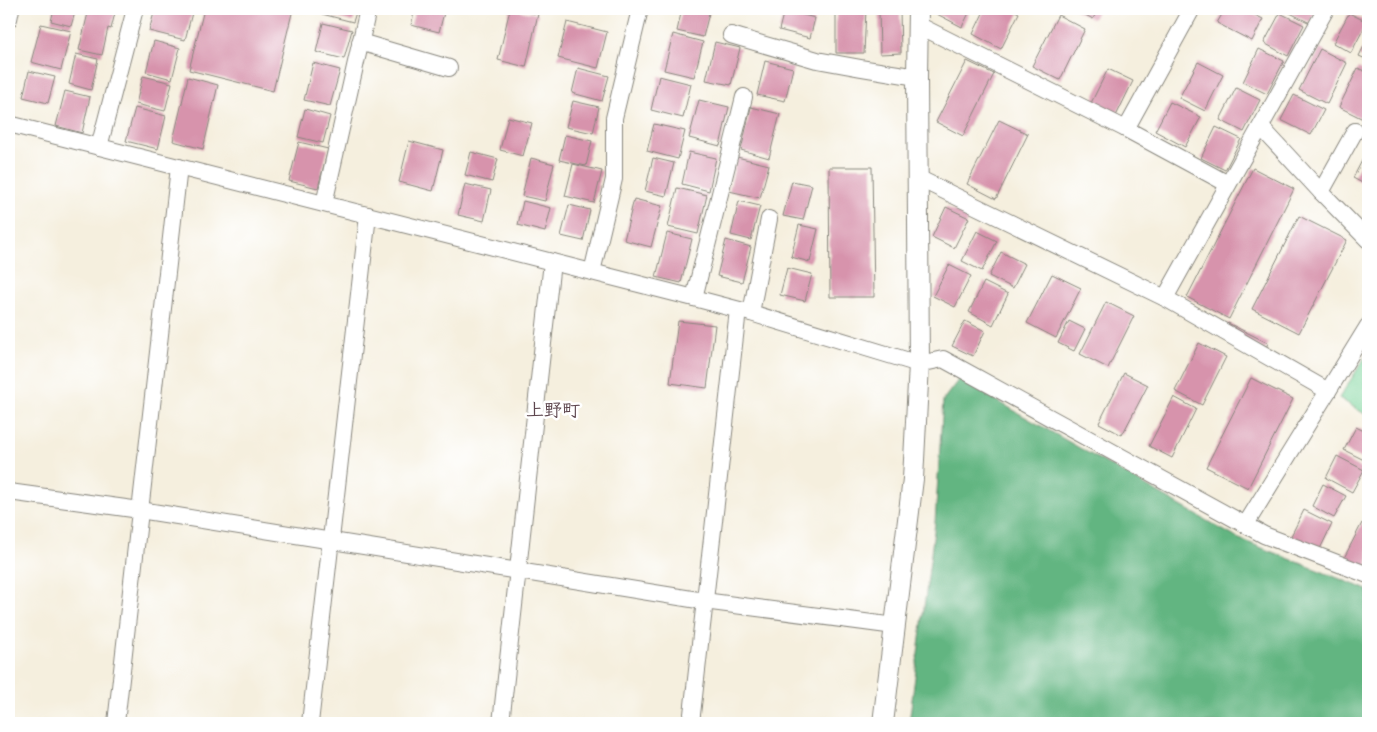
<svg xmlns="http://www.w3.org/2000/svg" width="1377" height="732" viewBox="0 0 1377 732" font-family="'Playpen Sans','Klee One',sans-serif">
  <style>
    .green { fill: #79d399; stroke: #4a785a }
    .forest { fill: #62b581; stroke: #3f684e }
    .building { fill: #d793ac }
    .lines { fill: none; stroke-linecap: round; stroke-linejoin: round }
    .minor-casing { stroke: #88867d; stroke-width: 18 }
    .tertiary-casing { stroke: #88867d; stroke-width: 22 }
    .minor { stroke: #fff; stroke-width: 16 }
    .tertiary { stroke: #fff; stroke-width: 20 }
    .labels { text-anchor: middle; stroke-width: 5; stroke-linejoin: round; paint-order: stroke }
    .quarter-label { font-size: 18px; font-weight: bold; fill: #5d464e; stroke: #fff }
  </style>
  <rect width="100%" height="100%" fill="#fff"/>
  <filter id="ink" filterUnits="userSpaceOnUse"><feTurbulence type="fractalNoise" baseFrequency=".02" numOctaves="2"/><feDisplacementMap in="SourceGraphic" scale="10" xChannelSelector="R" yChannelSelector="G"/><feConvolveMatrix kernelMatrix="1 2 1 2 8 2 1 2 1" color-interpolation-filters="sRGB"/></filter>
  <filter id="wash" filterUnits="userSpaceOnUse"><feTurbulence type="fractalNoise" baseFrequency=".0096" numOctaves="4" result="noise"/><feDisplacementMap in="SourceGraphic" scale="20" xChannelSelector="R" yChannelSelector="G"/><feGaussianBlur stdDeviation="1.12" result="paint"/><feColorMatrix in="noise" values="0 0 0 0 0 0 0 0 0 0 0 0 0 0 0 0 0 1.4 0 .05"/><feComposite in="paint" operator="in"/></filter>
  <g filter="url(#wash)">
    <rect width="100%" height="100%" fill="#f5efde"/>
    <path class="green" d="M1368,353V416L1339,398Z"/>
    <path class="forest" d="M959,379L1237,538L1368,590V723H909L935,523L943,400Z"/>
    <g id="blocks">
      <g class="building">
        <path d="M54,9H76L71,26L51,21Z"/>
        <path d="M89,9H116L111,29L108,28L102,55L79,50Z"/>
        <path d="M155,9H193L185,40L149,31Z"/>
        <path d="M204,9H293L273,91L189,70Z"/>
        <path d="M323,9H357L353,22L322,14Z"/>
        <path d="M415,9H445L439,32L411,25Z"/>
        <path d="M510,9L538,14L526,67L498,60Z"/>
        <path d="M682,9H710L703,37L677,31Z"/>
        <path d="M836,9H866L864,53H836Z"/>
        <path d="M937,9H971L962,27L935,13Z"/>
        <path d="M985,9H1011L1019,13L1001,49L973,34Z"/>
        <path d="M1074,9H1098L1093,19Z"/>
        <path d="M1225,9H1243L1263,19L1252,41L1217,23Z"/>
        <path d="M1282,9H1316L1310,23Z"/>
        <path d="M784,10L815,18L810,38L779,30Z"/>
        <path d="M879,10H900L901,53L880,54Z"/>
        <path d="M1280,13L1304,25L1288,56L1264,43Z"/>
        <path d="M1349,13L1367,22L1351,53L1333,43Z"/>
        <path d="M1058,15L1085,29L1060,80L1032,66Z"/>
        <path d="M567,22L607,32L598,68L558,58Z"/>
        <path d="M323,23L352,30L344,59L316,52Z"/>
        <path d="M41,24L71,31L61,70L31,62Z"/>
        <path d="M673,34L703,42L694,77L664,70Z"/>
        <path d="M1368,38V60L1359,56Z"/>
        <path d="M154,41L180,48L172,79L146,72Z"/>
        <path d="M715,42L740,48L731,85L706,80Z"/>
        <path d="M1259,49L1284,61L1267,94L1243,82Z"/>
        <path d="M1320,49L1347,63L1327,104L1299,90Z"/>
        <path d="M76,54L98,59L91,90L69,84Z"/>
        <path d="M765,61L793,68L785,101L757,95Z"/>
        <path d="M967,61L994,74L963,136L936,122Z"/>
        <path d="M1198,62L1223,75L1205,111L1179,98Z"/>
        <path d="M313,63L340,70L330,106L304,100Z"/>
        <path d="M578,68L609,76L602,101L572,93Z"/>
        <path d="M1358,68L1368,73V119L1367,121L1339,107Z"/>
        <path d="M1108,69L1133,81L1116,116L1091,103Z"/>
        <path d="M29,71L55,77L48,103L23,97Z"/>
        <path d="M143,76L172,83L165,111L136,104Z"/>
        <path d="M659,76L691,84L683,118L651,110Z"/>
        <path d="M188,77L218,85L203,149L173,141Z"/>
        <path d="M1236,88L1260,100L1244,132L1220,120Z"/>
        <path d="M65,91L90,97L82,133L56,126Z"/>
        <path d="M1294,95L1324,110L1311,135L1281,120Z"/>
        <path d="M699,100L729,107L720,146L689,138Z"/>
        <path d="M573,101L599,107L593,133L566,127Z"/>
        <path d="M1170,102L1201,117L1185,147L1155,131Z"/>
        <path d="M751,107L780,114L769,158L741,150Z"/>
        <path d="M135,108L166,116L158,149L126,141Z"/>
        <path d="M305,109L330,116L323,143L298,137Z"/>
        <path d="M508,117L532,123L523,156L500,150Z"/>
        <path d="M999,120L1028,134L996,199L967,184Z"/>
        <path d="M654,124L685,131L678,159L647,151Z"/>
        <path d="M1216,127L1241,139L1225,170L1201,158Z"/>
        <path d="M565,135L592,141L586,166L559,160Z"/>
        <path d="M409,141L443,150L433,191L399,182Z"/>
        <path d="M299,142L328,149L318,188L289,181Z"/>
        <path d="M1368,149V186L1353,178Z"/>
        <path d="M471,152L498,159L492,182L465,175Z"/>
        <path d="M689,152L716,158L709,191L682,184Z"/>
        <path d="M737,157L769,165L760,198L729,191Z"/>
        <path d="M531,158L554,164L545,201L522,196Z"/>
        <path d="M653,158L674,163L666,196L645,191Z"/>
        <path d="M573,164L602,171L594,203L565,196Z"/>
        <path d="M829,167H872L874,297H830Z"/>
        <path d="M1253,168L1294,189L1229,319L1187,297Z"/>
        <path d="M792,181L812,185L803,220L783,216Z"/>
        <path d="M465,184L491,190L484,221L458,215Z"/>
        <path d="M677,188L707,195L698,234L668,227Z"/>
        <path d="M634,199L662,206L651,247L624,240Z"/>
        <path d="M523,201L551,208L545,232L518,225Z"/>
        <path d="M739,201L760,206L751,240L731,235Z"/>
        <path d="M569,205L590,210L583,241L561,236Z"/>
        <path d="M946,207L969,218L954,248L932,237Z"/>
        <path d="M1299,216L1347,240L1299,333L1252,309Z"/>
        <path d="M799,225L818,229L810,262L791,257Z"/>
        <path d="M977,231L997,241L982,271L962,261Z"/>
        <path d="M667,233L692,239L681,283L656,277Z"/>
        <path d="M726,240L751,247L742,282L717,276Z"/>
        <path d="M1001,252L1025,264L1013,288L989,276Z"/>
        <path d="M949,265L971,276L955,307L933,296Z"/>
        <path d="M787,268L812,274L805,301L780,295Z"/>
        <path d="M1052,274L1081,288L1056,338L1027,323Z"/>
        <path d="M984,282L1008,294L993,325L969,312Z"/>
        <path d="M1106,302L1134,316L1108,368L1080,354Z"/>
        <path d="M678,321L715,325L707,388L670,383Z"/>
        <path d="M965,321L985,331L973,356L952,346Z"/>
        <path d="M1069,321L1085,329L1074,351L1058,343Z"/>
        <path d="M1228,323L1268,343L1265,350L1225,329Z"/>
        <path d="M1199,343L1226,357L1202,405L1175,391Z"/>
        <path d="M1124,373L1148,385L1122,435L1099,423Z"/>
        <path d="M1251,378L1293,399L1248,488L1206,467Z"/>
        <path d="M1174,397L1196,409L1172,458L1149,446Z"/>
        <path d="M1356,427L1368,433V462L1344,450Z"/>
        <path d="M1337,456L1364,470L1352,492L1326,478Z"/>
        <path d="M1323,484L1346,496L1334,518L1312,506Z"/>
        <path d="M1304,510L1332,524L1319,551L1291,536Z"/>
        <path d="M1362,523L1368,527V568L1344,558Z"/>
      </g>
    </g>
  </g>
  <g filter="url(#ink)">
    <use href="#blocks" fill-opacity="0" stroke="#88867d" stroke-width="1"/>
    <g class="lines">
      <g class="minor-casing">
        <g id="minor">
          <path d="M9,19L11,9"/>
          <path d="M918,25L1126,129L1228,184"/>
          <path d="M731,35L817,60L861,68L917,77"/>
          <path d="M360,42L449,68"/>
          <path d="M9,124L694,298L751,313L919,364L943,359L1264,535L1368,575"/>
          <path d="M1261,127L1321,192L1368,240"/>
          <path d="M1126,129L1192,9"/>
          <path d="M99,147L135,9"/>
          <path d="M918,178L1165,298"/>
          <path d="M1321,192L1355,131"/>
          <path d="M324,204L368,9"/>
          <path d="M592,272L614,179V118L640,9"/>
          <path d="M694,298L744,97"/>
          <path d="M751,313L769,219"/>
          <path d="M1328,391L1368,326"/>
          <path d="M9,492L140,510L704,601L895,626"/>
          <path d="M1246,524L1328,391L1165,298C1219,202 1273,106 1326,9"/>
          <path d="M116,723L179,167"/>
          <path d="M310,723L368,215"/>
          <path d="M501,723L552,262"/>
          <path d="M691,723L738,310"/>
        </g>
      </g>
      <g class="tertiary-casing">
        <path id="tertiary" d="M883,723L913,479L919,364L917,77L918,9"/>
      </g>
      <use href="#minor" class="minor"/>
      <use href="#tertiary" class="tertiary"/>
    </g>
  </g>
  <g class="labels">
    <g class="quarter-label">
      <text x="553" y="416">上野町</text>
    </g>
  </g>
  <rect width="1377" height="732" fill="none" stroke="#fff" stroke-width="30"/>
</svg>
